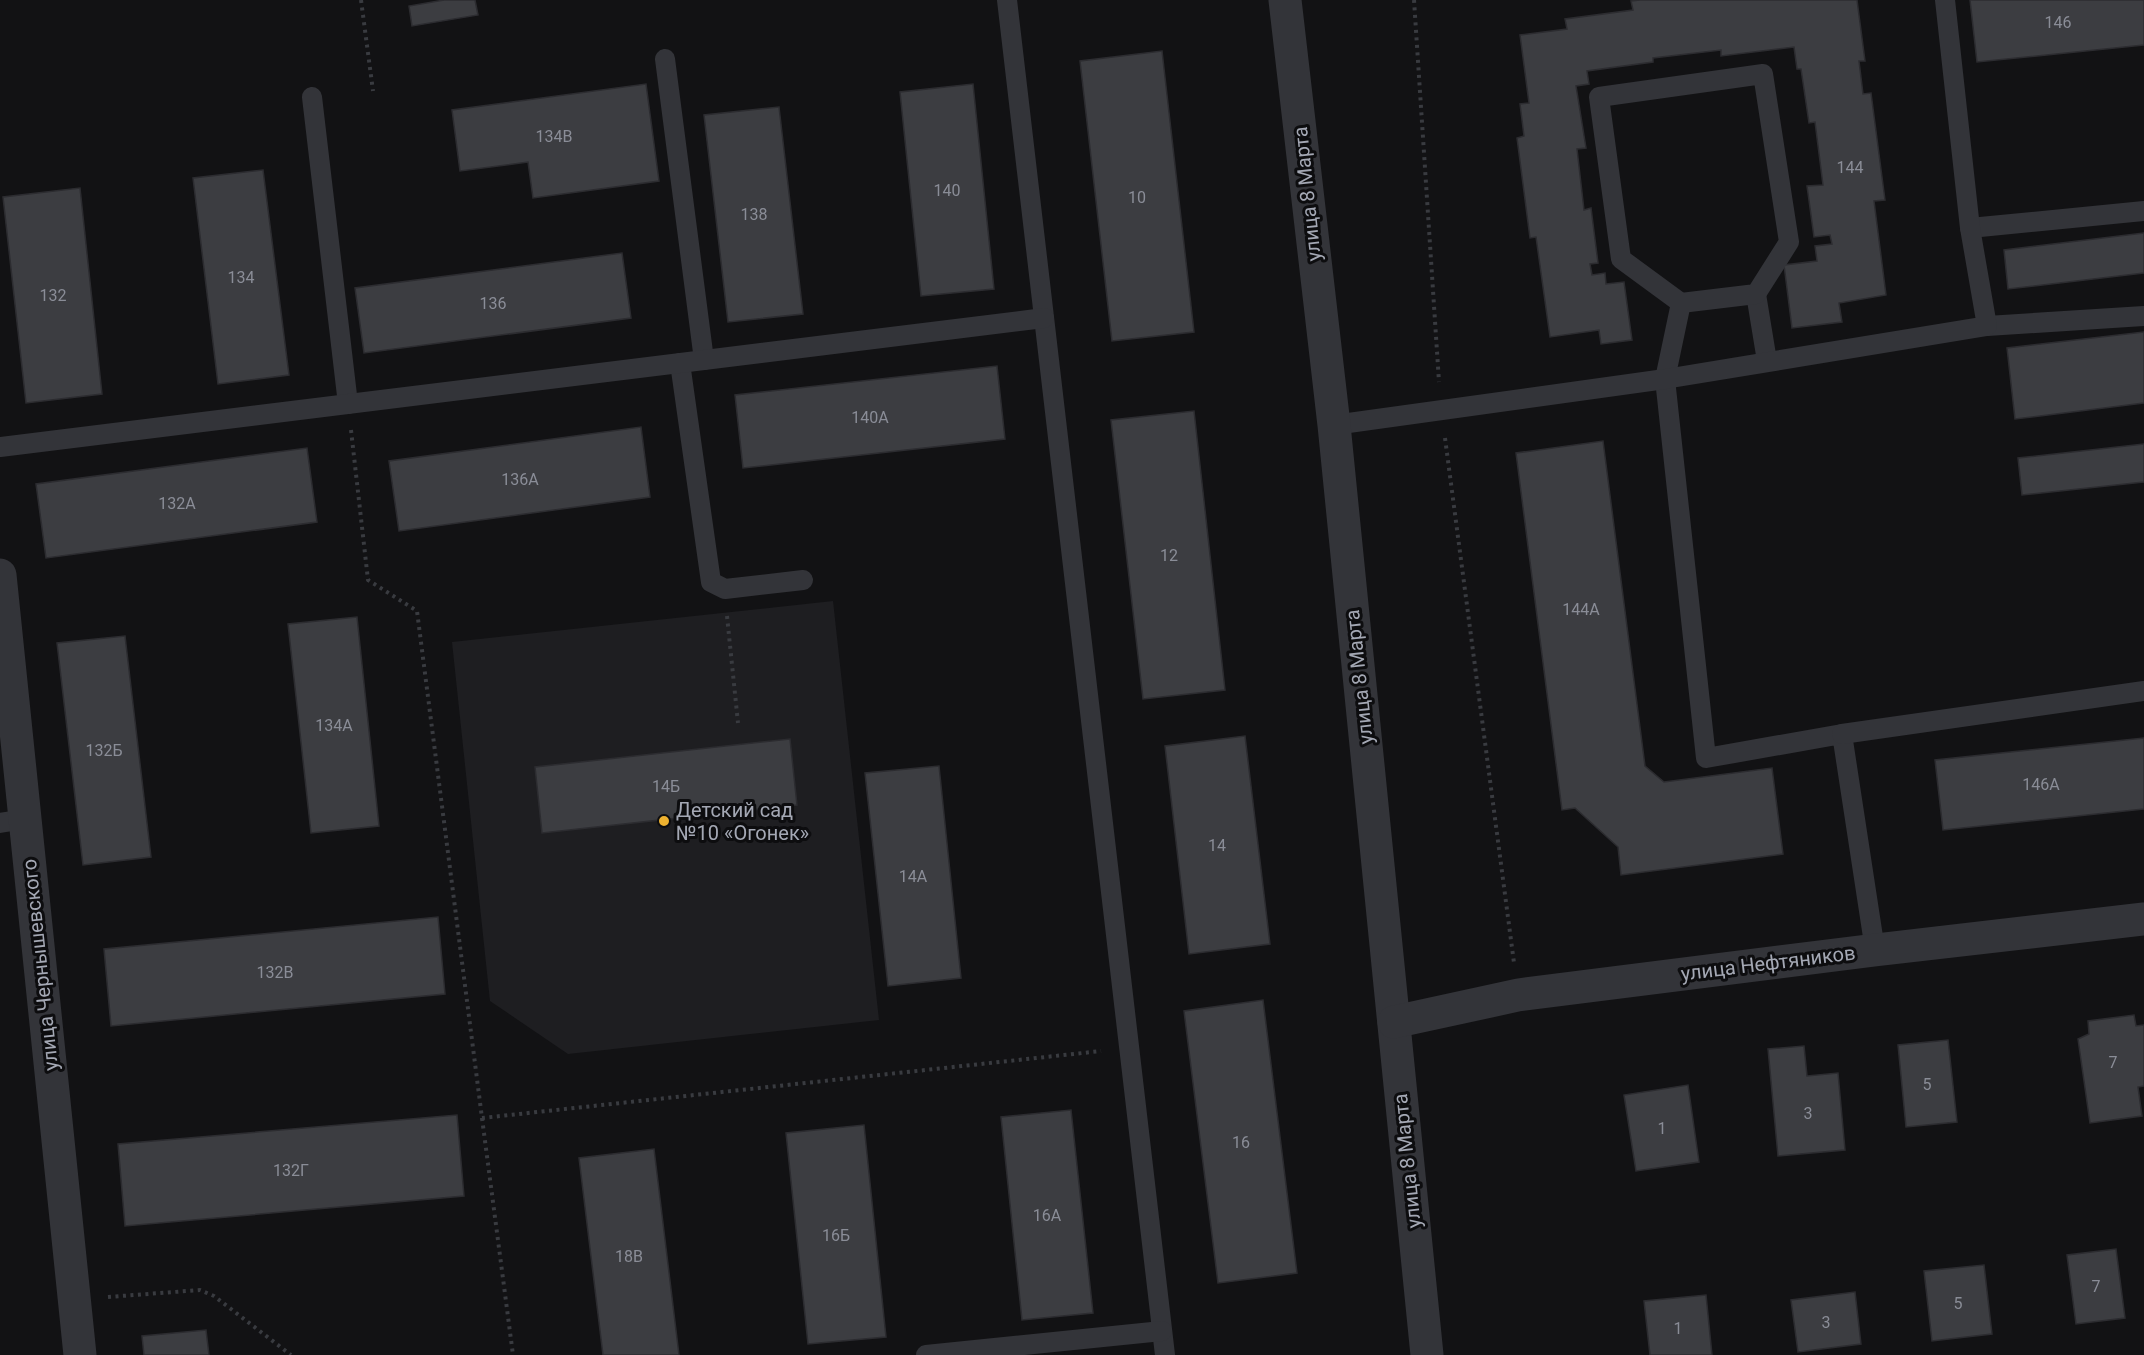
<svg xmlns="http://www.w3.org/2000/svg" width="2144" height="1355" viewBox="0 0 2144 1355" font-family="Roboto,sans-serif">
  <style>
    .built { fill: #1e1e21 }
    .building { fill: #3c3d41; stroke: #2c2c30; stroke-width: 1.5 }
    .lines { fill: none; stroke-linecap: round; stroke-linejoin: round }
    .path { stroke: #393b40; stroke-width: 4; stroke-dasharray: 3 4.5; stroke-linecap: butt }
    .service { stroke: #333439; stroke-width: 20 }
    .minor { stroke: #333439; stroke-width: 33 }
    .poi-dot { fill: #eeb230; stroke: #0d0d0f; stroke-width: 2 }
    .labels { text-anchor: middle; stroke-width: 6; stroke-linejoin: round; paint-order: stroke }
    .number-label { font-size: 16px; fill: #8a8d97 }
    .street-label { font-size: 20px; fill: #a4a8b4; stroke: #0d0d0f }
    .poi-label { font-size: 20px; fill: #a4a8b4; stroke: #0d0d0f; text-anchor: start }
  </style>
  <rect width="100%" height="100%" fill="#121214"/>
  <path class="built" d="M833,601L879,1020L568,1054L490,1001L452,642Z"/>
  <g class="building">
    <path d="M444,0H475L478,15L412,26L409,6Z"/>
    <path d="M1640,0H1857L1865,61H1859L1863,94L1871,93L1885,200L1874,201L1886,295L1839,303L1842,322L1792,328L1784,265L1817,261L1815,246L1832,244L1830,235L1814,237L1807,186L1823,185L1815,122L1809,123L1801,69H1797L1794,47L1721,56V50L1653,58V62L1587,71L1589,84L1576,86L1586,148L1577,149L1584,210L1591,208L1598,263L1590,264L1592,275L1605,273L1606,284L1624,282L1632,340L1601,344L1599,330L1550,337L1536,237L1530,238L1517,138L1524,136L1520,104L1529,103L1520,35L1567,29L1565,19L1633,10L1631,1Z"/>
    <path d="M1970,0H2144V45L1977,62Z"/>
    <path d="M1162,51L1194,332L1112,341L1080,61Z"/>
    <path d="M646,84L659,181L533,198L528,162L460,171L452,110Z"/>
    <path d="M973,84L994,289L921,296L900,92Z"/>
    <path d="M779,107L803,314L728,322L704,115Z"/>
    <path d="M263,170L289,375L218,384L193,178Z"/>
    <path d="M80,188L102,394L26,403L3,197Z"/>
    <path d="M2144,233V273L2008,289L2004,250Z"/>
    <path d="M622,253L631,318L364,353L355,288Z"/>
    <path d="M2144,332V403L2015,419L2007,348Z"/>
    <path d="M997,366L1005,439L743,468L735,395Z"/>
    <path d="M1194,411L1225,690L1143,699L1111,420Z"/>
    <path d="M641,427L650,497L399,531L389,461Z"/>
    <path d="M1603,441L1645,766L1664,782L1772,768L1783,854L1621,875L1618,847L1575,808L1562,810L1516,453Z"/>
    <path d="M2144,444V482L2022,495L2018,458Z"/>
    <path d="M307,448L317,522L46,558L36,484Z"/>
    <path d="M357,617L379,826L311,833L288,624Z"/>
    <path d="M125,636L151,857L83,865L57,643Z"/>
    <path d="M1245,736L1270,944L1189,954L1165,746Z"/>
    <path d="M2144,738V809L1943,830L1935,760Z"/>
    <path d="M790,739L797,805L542,833L535,767Z"/>
    <path d="M939,766L961,978L888,986L865,773Z"/>
    <path d="M438,917L445,994L111,1026L104,949Z"/>
    <path d="M1263,1000L1297,1273L1218,1283L1184,1011Z"/>
    <path d="M2134,1015L2136,1026L2144,1025V1086L2138,1087L2142,1116L2090,1123L2078,1039L2089,1034L2088,1021Z"/>
    <path d="M1948,1040L1957,1122L1906,1127L1898,1045Z"/>
    <path d="M1804,1046L1807,1076L1838,1073L1845,1150L1778,1156L1768,1049Z"/>
    <path d="M1688,1085L1699,1162L1636,1171L1624,1095Z"/>
    <path d="M1071,1110L1093,1313L1022,1320L1001,1117Z"/>
    <path d="M457,1115L464,1196L125,1226L118,1144Z"/>
    <path d="M864,1125L886,1337L808,1344L786,1133Z"/>
    <path d="M654,1149L679,1355H603L579,1158Z"/>
    <path d="M2116,1249L2125,1318L2076,1324L2067,1255Z"/>
    <path d="M1984,1265L1992,1334L1932,1341L1924,1271Z"/>
    <path d="M1855,1292L1861,1344L1798,1352L1791,1300Z"/>
    <path d="M1706,1295L1712,1355H1650L1644,1301Z"/>
    <path d="M206,1330L209,1355H144L142,1336Z"/>
  </g>
  <g class="lines">
    <g class="path">
      <path d="M361,0L373,91"/>
      <path d="M1414,0L1439,382"/>
      <path d="M351,430L368,580L417,611L482,1118L1101,1051"/>
      <path d="M1445,438L1514,963"/>
      <path d="M727,616L738,723"/>
      <path d="M482,1118L513,1355"/>
      <path d="M108,1297L200,1290L214,1296L291,1355"/>
    </g>
    <g class="service">
      <path d="M1007,0L1165,1355"/>
      <path d="M665,59L704,360"/>
      <path d="M312,97L348,404"/>
      <path d="M1970,228L2144,211"/>
      <path d="M1756,294L1767,361"/>
      <path d="M1681,303L1756,294L1789,242L1763,74L1599,97L1621,259L1681,303L1665,379L1706,758L1842,734L1875,950"/>
      <path d="M1987,326L2144,316"/>
      <path d="M680,363L711,582L725,589L803,580"/>
      <path d="M1334,425L1665,379L1987,326L1970,228L1945,0"/>
      <path d="M0,447L1044,318"/>
      <path d="M1842,734L2144,691"/>
      <path d="M0,823L25,819"/>
      <path d="M926,1355L1162,1331"/>
    </g>
    <g class="minor">
      <path d="M1285,0L1334,425L1427,1355"/>
      <path d="M0,575L80,1355"/>
      <path d="M1394,1022L1518,995L1875,950L2144,919"/>
    </g>
  </g>
  <circle class="poi-dot" cx="664" cy="821" r="6"/>
  <g class="labels">
    <g class="number-label">
      <text x="2058" y="28">146</text>
      <text x="554" y="142">134В</text>
      <text x="1850" y="173">144</text>
      <text x="947" y="196">140</text>
      <text x="1137" y="203">10</text>
      <text x="754" y="220">138</text>
      <text x="241" y="283">134</text>
      <text x="53" y="301">132</text>
      <text x="493" y="309">136</text>
      <text x="870" y="423">140А</text>
      <text x="520" y="485">136А</text>
      <text x="177" y="509">132А</text>
      <text x="1169" y="561">12</text>
      <text x="1581" y="615">144А</text>
      <text x="334" y="731">134А</text>
      <text x="104" y="756">132Б</text>
      <text x="2041" y="790">146А</text>
      <text x="666" y="792">14Б</text>
      <text x="1217" y="851">14</text>
      <text x="913" y="882">14А</text>
      <text x="275" y="978">132В</text>
      <text x="2113" y="1068">7</text>
      <text x="1927" y="1090">5</text>
      <text x="1808" y="1119">3</text>
      <text x="1662" y="1134">1</text>
      <text x="1241" y="1148">16</text>
      <text x="291" y="1176">132Г</text>
      <text x="1047" y="1221">16А</text>
      <text x="836" y="1241">16Б</text>
      <text x="629" y="1262">18В</text>
      <text x="2096" y="1292">7</text>
      <text x="1958" y="1309">5</text>
      <text x="1826" y="1328">3</text>
      <text x="1678" y="1334">1</text>
    </g>
    <g class="street-label">
      <text transform="translate(1307 194) rotate(-96)" y="7">улица 8 Марта</text>
      <text transform="translate(1359 677) rotate(-96)" y="7">улица 8 Марта</text>
      <text transform="translate(1768 963) rotate(-7)" y="7">улица Нефтяников</text>
      <text transform="translate(40 965) rotate(-96)" y="7">улица Чернышевского</text>
      <text transform="translate(1407 1161) rotate(-96)" y="7">улица 8 Марта</text>
    </g>
    <g class="poi-label">
      <text x="676" y="817">Детский сад<tspan x="676" dy="23">№10 «Огонек»</tspan></text>
    </g>
  </g>
</svg>
